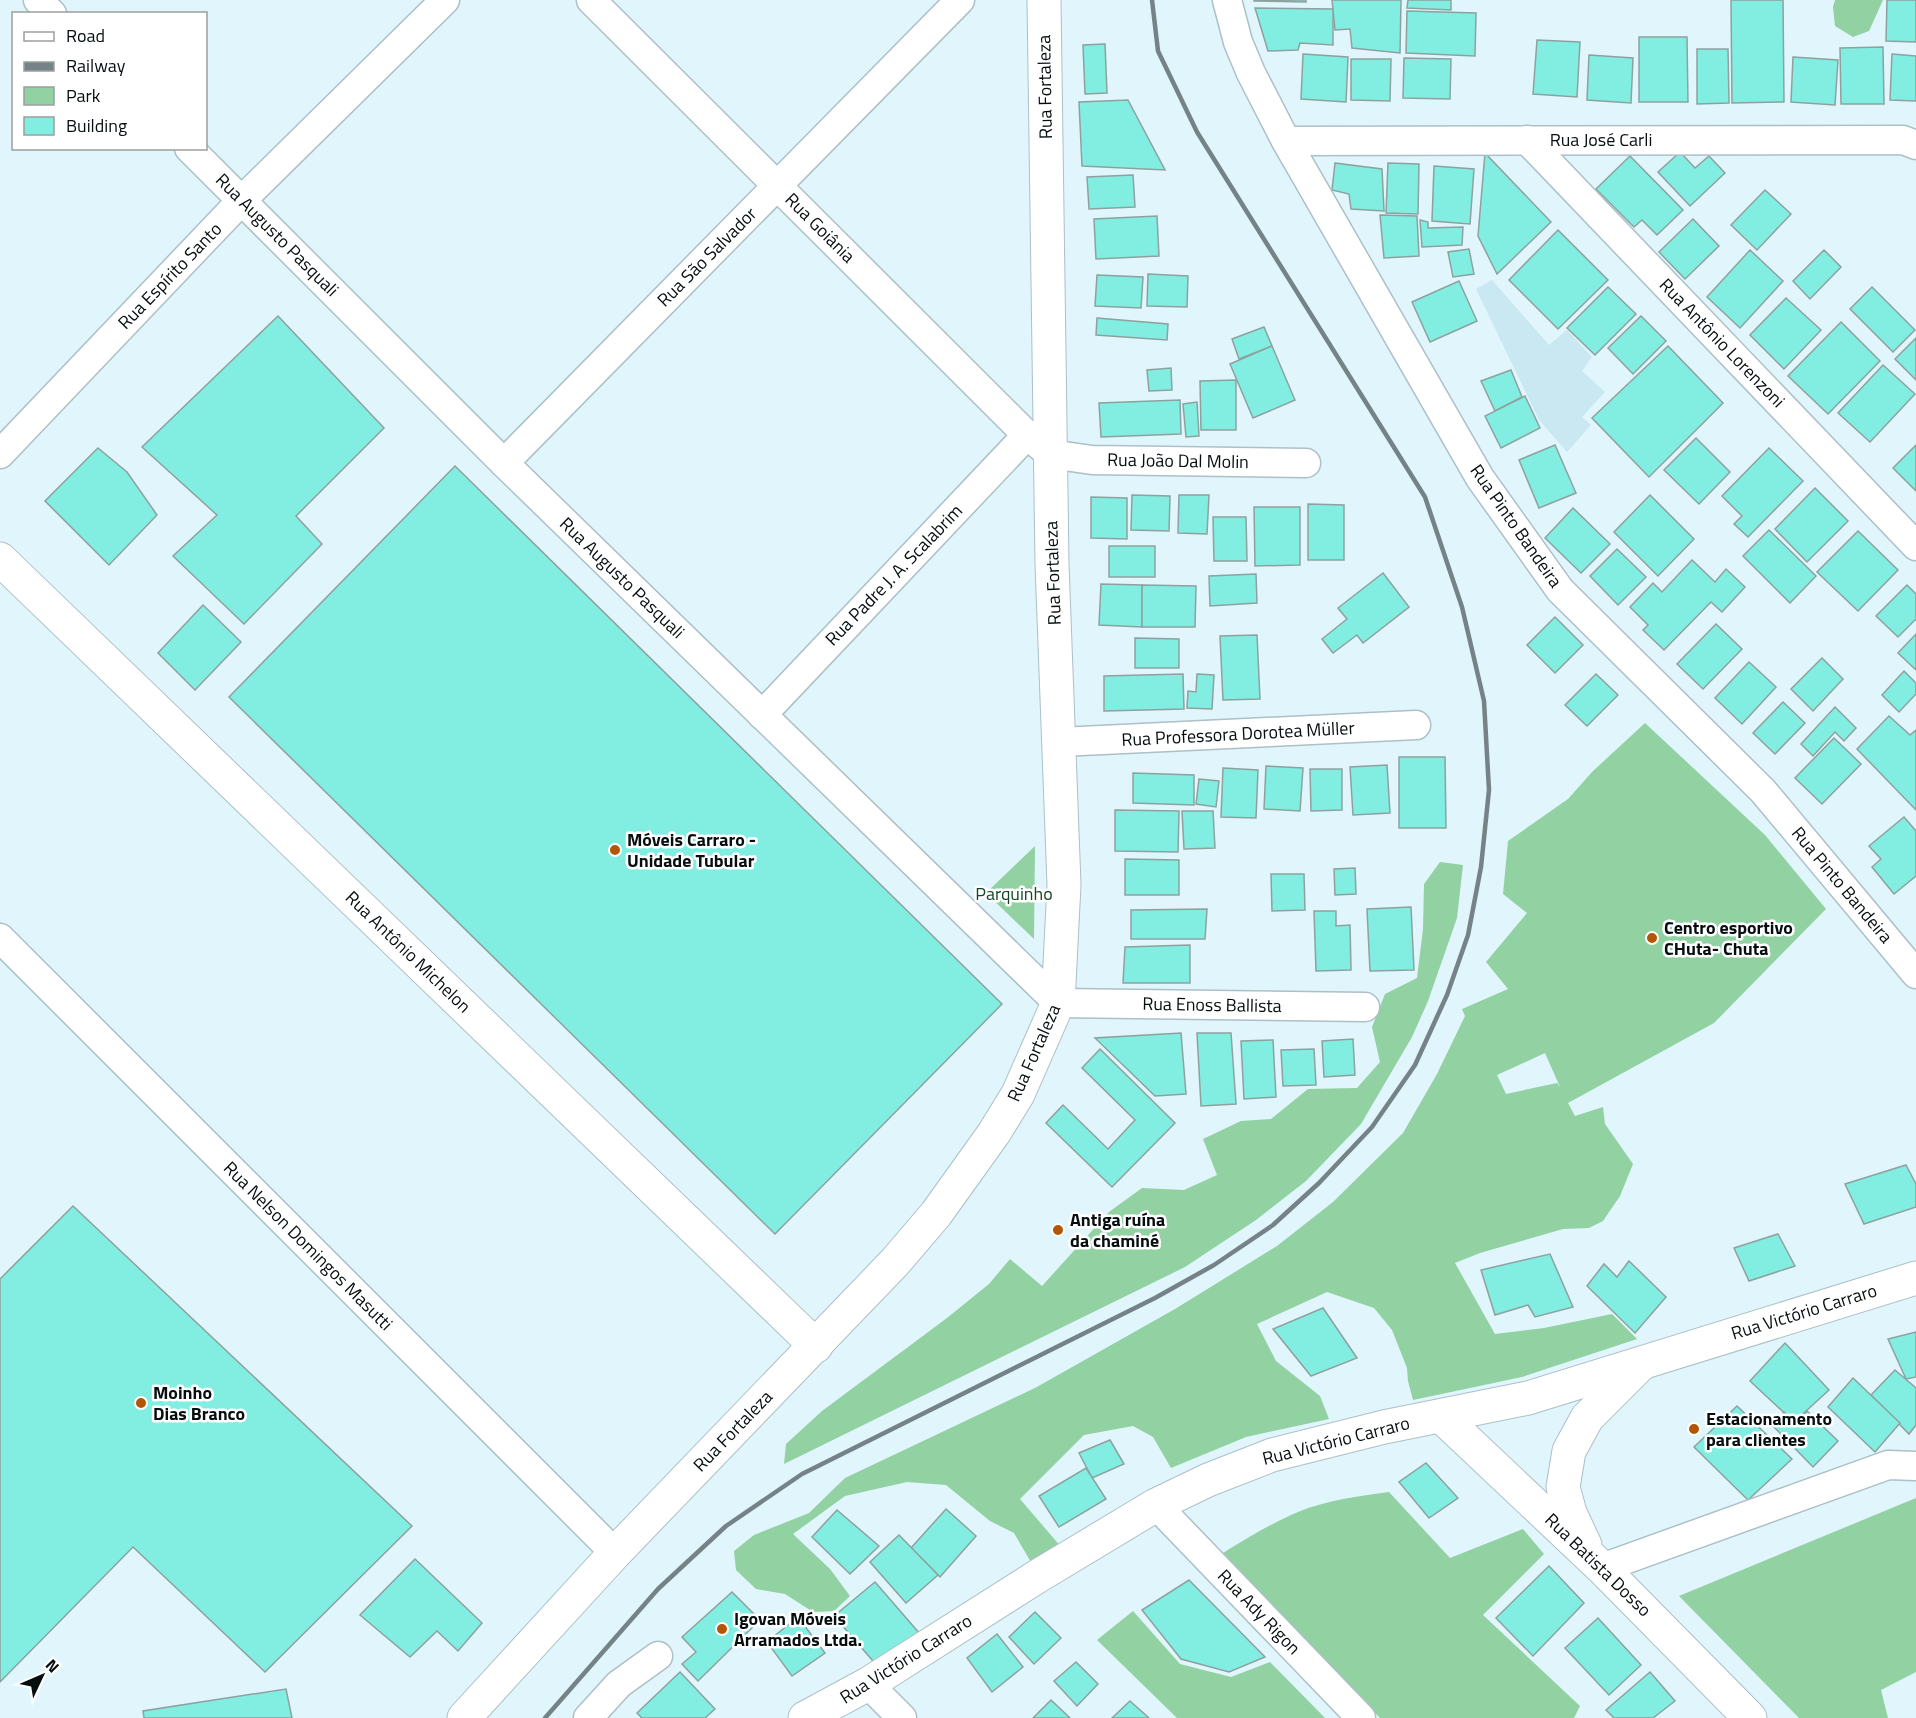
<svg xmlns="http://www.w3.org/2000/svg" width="1916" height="1718" viewBox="0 0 1916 1718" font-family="'Titillium Web',sans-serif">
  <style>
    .built { fill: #cae8f1 }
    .green { fill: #91d1a2; fill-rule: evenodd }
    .building { fill: #82eee2; stroke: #8da29f; stroke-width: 1.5 }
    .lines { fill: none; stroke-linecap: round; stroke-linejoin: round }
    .minor-casing { stroke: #acc0c6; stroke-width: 31 }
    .major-casing { stroke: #acc0c6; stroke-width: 35 }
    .minor { stroke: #fff; stroke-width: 28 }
    .major { stroke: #fff; stroke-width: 33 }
    .rail { stroke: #758388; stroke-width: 4.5 }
    .poi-dot { fill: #b35506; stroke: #fff; stroke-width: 2 }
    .labels { text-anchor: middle; stroke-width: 5; stroke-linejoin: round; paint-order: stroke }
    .street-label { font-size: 18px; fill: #070e10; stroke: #fff }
    .poi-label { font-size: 18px; font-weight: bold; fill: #070e10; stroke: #fff; text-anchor: start }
    .park-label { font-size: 18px; fill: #124726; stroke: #fff }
  </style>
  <rect width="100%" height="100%" fill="#e0f5fc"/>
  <path class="built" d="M1492,280L1549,345L1567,330L1592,357L1582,371L1605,392L1582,417L1591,425L1567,452L1539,420L1476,289Z"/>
  <g class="green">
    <path d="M1835,0H1883L1869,31L1853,37L1835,26L1833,7Z"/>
    <path d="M1645,723L1765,835L1826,909L1714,1023L1568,1103L1575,1116L1603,1107L1605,1124L1633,1164L1620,1196L1603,1221L1589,1228L1563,1229L1480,1253L1455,1263L1495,1334L1544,1328L1612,1314L1637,1339L1522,1377L1413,1400L1408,1381L1407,1368L1392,1330L1374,1308L1327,1292L1257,1324L1276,1361L1320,1396L1329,1419L1246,1437L1171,1468L1153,1437L1133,1426L1084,1435L1020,1499L1062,1548L1032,1564L1014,1533L990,1521L946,1485L907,1482L845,1496L793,1534L830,1569L850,1596L834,1611L813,1612L785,1594L756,1589L736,1570L734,1551L754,1535L809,1513L845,1478L1035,1388L1175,1309L1277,1246L1333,1202L1403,1133L1437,1074L1465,1016L1462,1009L1508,989L1486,962L1527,913L1503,894L1508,841L1568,799L1592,772ZM1545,1053L1560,1087L1557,1083L1506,1094L1497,1075Z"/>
    <path d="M1035,846L1034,939L986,893Z"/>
    <path d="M1440,862L1463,865L1457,918L1428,1001L1412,1037L1361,1124L1306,1181L1256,1220L1185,1267L784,1464L786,1444L822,1411L947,1318L989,1284L1010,1259L1042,1286L1109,1212L1142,1188L1184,1190L1217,1175L1203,1139L1241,1121L1271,1119L1308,1089L1357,1088L1380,1062L1372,1027L1385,994L1417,978L1423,929L1424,884Z"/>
    <path d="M1389,1492L1450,1558L1523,1529L1544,1554L1483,1615L1580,1706L1574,1718H1380L1223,1553C1247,1538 1272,1523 1298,1512C1327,1500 1359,1496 1389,1492Z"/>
    <path d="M1916,1498V1672L1881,1690L1888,1718H1799L1679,1596Z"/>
    <path d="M1133,1611L1180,1664L1231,1677L1270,1662L1325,1718H1177L1097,1640Z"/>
  </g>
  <g class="building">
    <path d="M1254,0H1306V2L1254,1Z"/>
    <path d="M1332,0H1401L1400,53L1352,48L1350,29L1335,30Z"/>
    <path d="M1408,0H1451V10L1407,8Z"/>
    <path d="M1731,0H1783L1784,102L1732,103Z"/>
    <path d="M1887,0H1916V42L1886,41Z"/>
    <path d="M1255,8L1333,9V45L1300,43L1298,50L1268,51Z"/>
    <path d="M1407,11L1476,13L1475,56L1406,53Z"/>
    <path d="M1639,37H1687L1688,102H1639Z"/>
    <path d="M1537,40L1580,42L1577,97L1533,94Z"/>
    <path d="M1105,44L1107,93L1085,94L1083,45Z"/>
    <path d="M1883,47L1884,104H1841L1840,48Z"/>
    <path d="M1697,49H1728L1729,103L1697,104Z"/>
    <path d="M1303,54L1348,57L1346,102L1301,99Z"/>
    <path d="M1892,54L1916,56V101L1890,100Z"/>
    <path d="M1589,55L1633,58L1631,103L1587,100Z"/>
    <path d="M1793,57L1838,60L1835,105L1791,102Z"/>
    <path d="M1404,58L1451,59L1450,99L1403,98Z"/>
    <path d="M1351,59H1391L1390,101L1351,100Z"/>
    <path d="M1128,100L1165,170L1082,166L1079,102Z"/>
    <path d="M1680,152L1695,168L1709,156L1725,173L1690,206L1658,172Z"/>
    <path d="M1485,153L1551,222L1497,274L1478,236Z"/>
    <path d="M1630,156L1683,210L1657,235L1642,220L1634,227L1596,189Z"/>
    <path d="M1335,163L1382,169L1384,211L1351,209L1349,194L1332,190Z"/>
    <path d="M1388,163L1419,164L1418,214L1386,213Z"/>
    <path d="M1434,166L1474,169L1470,224L1432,221Z"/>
    <path d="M1133,175L1135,207L1089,209L1087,177Z"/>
    <path d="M1765,190L1791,214L1757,250L1731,225Z"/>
    <path d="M1380,215L1417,216L1419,256L1384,258Z"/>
    <path d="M1157,216L1159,256L1096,259L1094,219Z"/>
    <path d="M1693,219L1719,246L1685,279L1659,252Z"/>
    <path d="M1420,220L1428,222V228L1463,227L1462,245L1422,247Z"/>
    <path d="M1558,230L1608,280L1558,329L1509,280Z"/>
    <path d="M1469,249L1474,274L1453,277L1448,252Z"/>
    <path d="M1750,250L1783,281L1740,328L1707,297Z"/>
    <path d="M1824,250L1841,267L1810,299L1793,281Z"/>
    <path d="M1148,274L1188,276L1187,307L1147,306Z"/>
    <path d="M1097,275L1143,277L1141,308L1095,306Z"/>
    <path d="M1459,281L1477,321L1430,342L1412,302Z"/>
    <path d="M1608,287L1636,314L1595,355L1567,328Z"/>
    <path d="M1872,287L1915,330L1893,352L1850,309Z"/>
    <path d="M1786,298L1821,330L1784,369L1750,335Z"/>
    <path d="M278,316L384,428L296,516L322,544L244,624L173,556L217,515L142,447Z"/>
    <path d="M1641,316L1666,341L1633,374L1608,348Z"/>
    <path d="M1097,318L1168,324L1167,340L1096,335Z"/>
    <path d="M1841,322L1880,361L1828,414L1788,376Z"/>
    <path d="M1264,327L1272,346L1239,359L1232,339Z"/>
    <path d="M1916,338V380L1895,359Z"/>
    <path d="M1272,346L1295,400L1253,418L1230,364Z"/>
    <path d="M1668,346L1723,403L1649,477L1592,418Z"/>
    <path d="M1883,365L1915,394L1870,442L1838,413Z"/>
    <path d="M1171,368L1172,390L1149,391L1147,370Z"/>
    <path d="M1511,370L1522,397L1495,411L1481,381Z"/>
    <path d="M1236,380V430H1201L1200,381Z"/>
    <path d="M1525,396L1540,428L1501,448L1485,416Z"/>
    <path d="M1180,400L1181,434L1101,437L1099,403Z"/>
    <path d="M1197,402L1199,436L1186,437L1183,404Z"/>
    <path d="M1696,438L1730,472L1699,504L1664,470Z"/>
    <path d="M1555,445L1576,493L1539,508L1519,460Z"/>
    <path d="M1916,445V491L1893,468Z"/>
    <path d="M98,448L127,472L157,515L109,565L45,501Z"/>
    <path d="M1769,448L1803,481L1748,537L1734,524L1742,516L1722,496Z"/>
    <path d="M455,466L1002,1004L775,1234L229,697Z"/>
    <path d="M1815,488L1848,521L1807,562L1775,529Z"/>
    <path d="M1132,495L1170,496L1169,531L1131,530Z"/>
    <path d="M1179,495H1209L1207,534L1178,533Z"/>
    <path d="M1650,495L1694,539L1658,576L1614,532Z"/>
    <path d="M1091,497L1127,498V539L1091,538Z"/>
    <path d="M1308,504L1344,505V560H1308Z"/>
    <path d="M1254,507H1300V565L1255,566Z"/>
    <path d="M1573,508L1610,544L1581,573L1545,538Z"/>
    <path d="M1213,517H1246L1247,561H1214Z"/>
    <path d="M1769,530L1816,576L1790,603L1743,556Z"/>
    <path d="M1858,531L1898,570L1858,611L1817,572Z"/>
    <rect x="1109" y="546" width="46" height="31"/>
    <path d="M1617,549L1646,577L1618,605L1590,576Z"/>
    <path d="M1692,560L1715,582L1726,569L1745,587L1722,612L1711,602L1664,650L1643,630L1648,625L1630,607L1653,583L1662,592Z"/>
    <path d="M1383,573L1409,607L1363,643L1357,635L1333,653L1322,639L1347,619L1338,608Z"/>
    <path d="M1256,574L1257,603L1210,606L1209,576Z"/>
    <path d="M1101,584L1142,585V627L1099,625Z"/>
    <path d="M1142,585L1196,586L1195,627H1142Z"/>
    <path d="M1907,585L1916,594V619L1898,637L1876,616Z"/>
    <path d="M203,605L241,642L195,690L158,653Z"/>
    <path d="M1555,617L1583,645L1555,673L1527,645Z"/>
    <path d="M1716,624L1742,649L1703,689L1677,664Z"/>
    <path d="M1916,634V670L1898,653Z"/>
    <path d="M1257,635L1260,699L1223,700L1220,636Z"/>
    <path d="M1135,638L1179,639V668H1135Z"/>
    <path d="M1822,658L1843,679L1813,711L1791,689Z"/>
    <path d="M1749,662L1776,687L1742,724L1715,698Z"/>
    <path d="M1904,671L1916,683V694L1899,712L1882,695Z"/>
    <path d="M1183,674L1184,709L1104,711V676Z"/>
    <path d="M1197,674L1214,675L1212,709L1187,708L1188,691L1196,692Z"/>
    <path d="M1596,674L1618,695L1587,726L1565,705Z"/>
    <path d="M1783,702L1805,723L1775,754L1753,733Z"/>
    <path d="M1835,707L1856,728L1844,741L1835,732L1813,756L1801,744Z"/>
    <path d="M1889,716L1910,735L1916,730V810L1857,749Z"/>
    <path d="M1834,738L1861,764L1822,804L1795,778Z"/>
    <path d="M1399,757H1445L1446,828H1399Z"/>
    <path d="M1387,765L1390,813L1353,815L1350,767Z"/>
    <path d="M1266,766L1303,768L1300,811L1264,809Z"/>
    <path d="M1223,768L1258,770L1256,818L1221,817Z"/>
    <path d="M1310,769H1342V810L1311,811Z"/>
    <path d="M1133,773L1194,775V805L1133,803Z"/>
    <path d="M1199,779L1219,781L1216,807L1196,804Z"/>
    <path d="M1115,810L1179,811L1178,852L1115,851Z"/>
    <path d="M1182,811H1213L1215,848L1184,849Z"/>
    <path d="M1904,817L1916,831V876L1894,894L1872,867L1881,859L1869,846Z"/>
    <path d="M1125,859L1179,860V895H1125Z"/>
    <path d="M1355,868L1356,894L1335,895L1334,869Z"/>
    <path d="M1271,874H1304L1305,910L1272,911Z"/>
    <path d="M1411,907L1414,970L1370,971L1367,909Z"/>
    <path d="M1207,909L1205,939H1131V910Z"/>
    <path d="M1314,911H1336V926L1350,925L1351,970L1316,971Z"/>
    <path d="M1190,945V983H1123L1125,947Z"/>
    <path d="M1181,1033L1186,1094L1155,1096L1095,1038Z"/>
    <path d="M1197,1033H1231L1236,1104L1201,1106Z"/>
    <path d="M1353,1039L1355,1075L1324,1077L1322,1041Z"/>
    <path d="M1273,1040L1276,1097L1244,1099L1241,1041Z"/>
    <path d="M1100,1049L1175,1123L1112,1187L1046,1123L1063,1105L1108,1149L1135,1120L1082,1068Z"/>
    <path d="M1314,1049L1316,1085L1283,1086L1281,1050Z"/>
    <path d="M1906,1165L1916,1184V1207L1864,1224L1845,1184Z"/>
    <path d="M73,1206L412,1526L265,1672L133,1547L0,1682V1279Z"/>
    <path d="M1778,1234L1795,1266L1749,1281L1734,1248Z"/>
    <path d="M1550,1254L1573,1307L1535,1317L1528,1305L1495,1315L1481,1270Z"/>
    <path d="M1629,1261L1666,1297L1635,1333L1587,1286L1604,1264L1617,1277Z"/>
    <path d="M1323,1308L1357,1358L1311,1376L1273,1329Z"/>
    <path d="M1916,1332V1377L1906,1379L1888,1339Z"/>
    <path d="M1785,1343L1829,1390L1794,1422L1750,1381Z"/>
    <path d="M1895,1370L1916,1388V1425L1909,1434L1871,1395Z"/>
    <path d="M1853,1378L1900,1423L1875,1452L1828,1407Z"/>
    <path d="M1737,1406L1792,1459L1748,1500L1694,1447Z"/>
    <path d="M1807,1411L1838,1441L1813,1467L1773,1426L1784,1412L1796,1425Z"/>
    <path d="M1110,1440L1124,1464L1092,1478L1079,1453Z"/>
    <path d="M1426,1463L1458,1498L1429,1518L1399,1482Z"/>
    <path d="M1086,1468L1106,1499L1059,1527L1039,1496Z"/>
    <path d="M946,1509L976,1536L940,1577L911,1548Z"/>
    <path d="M837,1510L879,1546L850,1574L812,1537Z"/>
    <path d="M899,1535L938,1575L906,1603L870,1562Z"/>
    <path d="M415,1559L482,1623L458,1651L437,1631L410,1657L360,1615Z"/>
    <path d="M1549,1566L1584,1603L1533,1656L1496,1618Z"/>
    <path d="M1189,1580L1265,1657L1229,1672L1181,1659L1142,1610Z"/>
    <path d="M875,1582L920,1634L879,1668L834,1616Z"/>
    <path d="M732,1592L760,1620L698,1681L682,1664L696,1652L682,1637Z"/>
    <path d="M1035,1612L1061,1638L1034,1664L1009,1637Z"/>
    <path d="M798,1617L825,1653L792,1676L767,1642Z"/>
    <path d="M1598,1618L1641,1665L1609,1695L1565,1648Z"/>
    <path d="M997,1634L1023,1667L992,1692L967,1658Z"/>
    <path d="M1076,1662L1098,1684L1077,1706L1054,1681Z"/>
    <path d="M680,1672L715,1709L705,1718H642L637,1713Z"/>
    <path d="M1650,1672L1675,1701L1653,1718H1614L1606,1710Z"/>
    <path d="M286,1689L292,1718H144L143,1711Z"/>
    <path d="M1051,1700L1070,1718H1033Z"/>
    <path d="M1130,1701L1149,1718H1112Z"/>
  </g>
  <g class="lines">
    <g class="minor-casing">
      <g id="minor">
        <path d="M38,0L52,14"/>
        <path d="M591,0L1027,435L1050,454L1092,460L1306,463"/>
        <path d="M1227,0L1238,42L1251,73L1286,141L1480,478L1560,590L1763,791L1916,974"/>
        <path d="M1527,140L1916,546"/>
        <path d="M1286,141L1903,140L1916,145"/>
        <path d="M189,148L504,463L1058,1003L1365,1007"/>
        <path d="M0,454L242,200L445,0"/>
        <path d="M504,463L960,0"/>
        <path d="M762,715L1027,435"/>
        <path d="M1060,742L1416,725"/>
        <path d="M0,938L615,1553"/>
        <path d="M1156,1505L1361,1718"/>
        <path d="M1602,1568L1888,1465L1916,1466"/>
        <path d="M868,1684L902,1718"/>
        <path d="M588,1718L619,1684L658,1656"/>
      </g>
    </g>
    <g class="major-casing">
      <g id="major">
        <path d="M0,559L816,1346"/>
        <path d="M1442,1417L1602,1568L1750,1718"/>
        <path d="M1585,1545L1570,1513L1563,1487L1569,1451L1587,1418L1641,1364"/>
        <path d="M464,1718L615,1553L895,1262L936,1214L994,1133L1018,1094L1058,1003L1064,885L1052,564L1044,0"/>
        <path d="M805,1718L868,1684L1038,1576L1156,1505L1208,1480L1272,1455L1384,1427L1528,1398L1916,1278"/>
      </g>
    </g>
    <use href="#minor" class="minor"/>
    <use href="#major" class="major"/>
    <path class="rail" d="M545,1718L658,1589L726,1526L802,1474L1155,1298L1214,1265L1273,1225L1319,1183L1372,1127L1415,1065L1447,995L1468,935L1481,867L1489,790L1484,701L1462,607L1425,497L1197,132L1158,51L1152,0"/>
  </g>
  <g class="poi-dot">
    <circle cx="615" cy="850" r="6"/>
    <circle cx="1652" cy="938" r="6"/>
    <circle cx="1058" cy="1230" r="6"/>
    <circle cx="141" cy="1403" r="6"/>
    <circle cx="1694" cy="1429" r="6"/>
    <circle cx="722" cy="1629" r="6"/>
  </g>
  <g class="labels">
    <g class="street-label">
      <text transform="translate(1045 87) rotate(-91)" y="6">Rua Fortaleza</text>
      <text x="1601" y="146">Rua José Carli</text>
      <text transform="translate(820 228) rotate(45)" y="6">Rua Goiânia</text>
      <text transform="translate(277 235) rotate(45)" y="6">Rua Augusto Pasquali</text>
      <text transform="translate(707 257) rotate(-45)" y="6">Rua São Salvador</text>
      <text transform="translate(170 276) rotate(-46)" y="6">Rua Espírito Santo</text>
      <text transform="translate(1722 343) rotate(46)" y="6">Rua Antônio Lorenzoni</text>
      <text transform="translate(1178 461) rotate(1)" y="6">Rua João Dal Molin</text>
      <text transform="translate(1516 526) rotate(55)" y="6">Rua Pinto Bandeira</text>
      <text transform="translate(1053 573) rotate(-92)" y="6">Rua Fortaleza</text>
      <text transform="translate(894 575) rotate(-46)" y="6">Rua Padre J. A. Scalabrim</text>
      <text transform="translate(622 578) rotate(44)" y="6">Rua Augusto Pasquali</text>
      <text transform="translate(1238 734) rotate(-3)" y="6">Rua Professora Dorotea Müller</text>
      <text transform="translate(1842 885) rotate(50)" y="6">Rua Pinto Bandeira</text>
      <text transform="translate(408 952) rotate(44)" y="6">Rua Antônio Michelon</text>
      <text transform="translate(1212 1005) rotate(1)" y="6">Rua Enoss Ballista</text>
      <text transform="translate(1034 1053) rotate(-66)" y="6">Rua Fortaleza</text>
      <text transform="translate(308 1246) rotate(45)" y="6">Rua Nelson Domingos Masutti</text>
      <text transform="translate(1804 1312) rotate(-17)" y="6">Rua Victório Carraro</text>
      <text transform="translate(733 1431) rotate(-46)" y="6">Rua Fortaleza</text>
      <text transform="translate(1336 1441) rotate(-14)" y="6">Rua Victório Carraro</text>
      <text transform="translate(1598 1565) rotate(44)" y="6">Rua Batista Dosso</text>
      <text transform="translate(1259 1612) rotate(46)" y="6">Rua Ady Rigon</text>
      <text transform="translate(906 1659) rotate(-32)" y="6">Rua Victório Carraro</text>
    </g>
    <g class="poi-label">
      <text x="627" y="846">Móveis Carraro -<tspan x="627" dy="21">Unidade Tubular</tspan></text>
      <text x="1664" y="934">Centro esportivo<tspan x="1664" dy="21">CHuta- Chuta</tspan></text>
      <text x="1070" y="1226">Antiga ruína<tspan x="1070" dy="21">da chaminé</tspan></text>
      <text x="153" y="1399">Moinho<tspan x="153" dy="21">Dias Branco</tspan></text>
      <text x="1706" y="1425">Estacionamento<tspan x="1706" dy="21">para clientes</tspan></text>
      <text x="734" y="1625">Igovan Móveis<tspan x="734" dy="21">Arramados Ltda.</tspan></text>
    </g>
    <g class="park-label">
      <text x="1014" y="900">Parquinho</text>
    </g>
  </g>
  <rect x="12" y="12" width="195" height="138" fill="#ffffff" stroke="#9c9f9f" stroke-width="1.5"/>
  <rect x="24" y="32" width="30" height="9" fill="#ffffff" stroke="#9c9f9f" stroke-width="1.5"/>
  <text x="66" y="42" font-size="18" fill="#070e10">Road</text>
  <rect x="24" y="62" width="30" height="9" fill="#758388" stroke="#9c9f9f" stroke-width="1.5"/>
  <text x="66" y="72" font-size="18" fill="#070e10">Railway</text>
  <rect x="24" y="87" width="30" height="18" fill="#91d1a2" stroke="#9c9f9f" stroke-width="1.5"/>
  <text x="66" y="102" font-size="18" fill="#070e10">Park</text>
  <rect x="24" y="117" width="30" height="18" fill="#82eee2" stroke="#9c9f9f" stroke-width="1.5"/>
  <text x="66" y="132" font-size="18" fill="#070e10">Building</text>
  <g transform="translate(42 1676) rotate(46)" stroke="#ffffff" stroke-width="4.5" paint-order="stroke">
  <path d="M0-4.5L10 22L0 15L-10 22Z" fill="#070e10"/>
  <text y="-9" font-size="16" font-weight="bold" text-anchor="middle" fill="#070e10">N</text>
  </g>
</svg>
